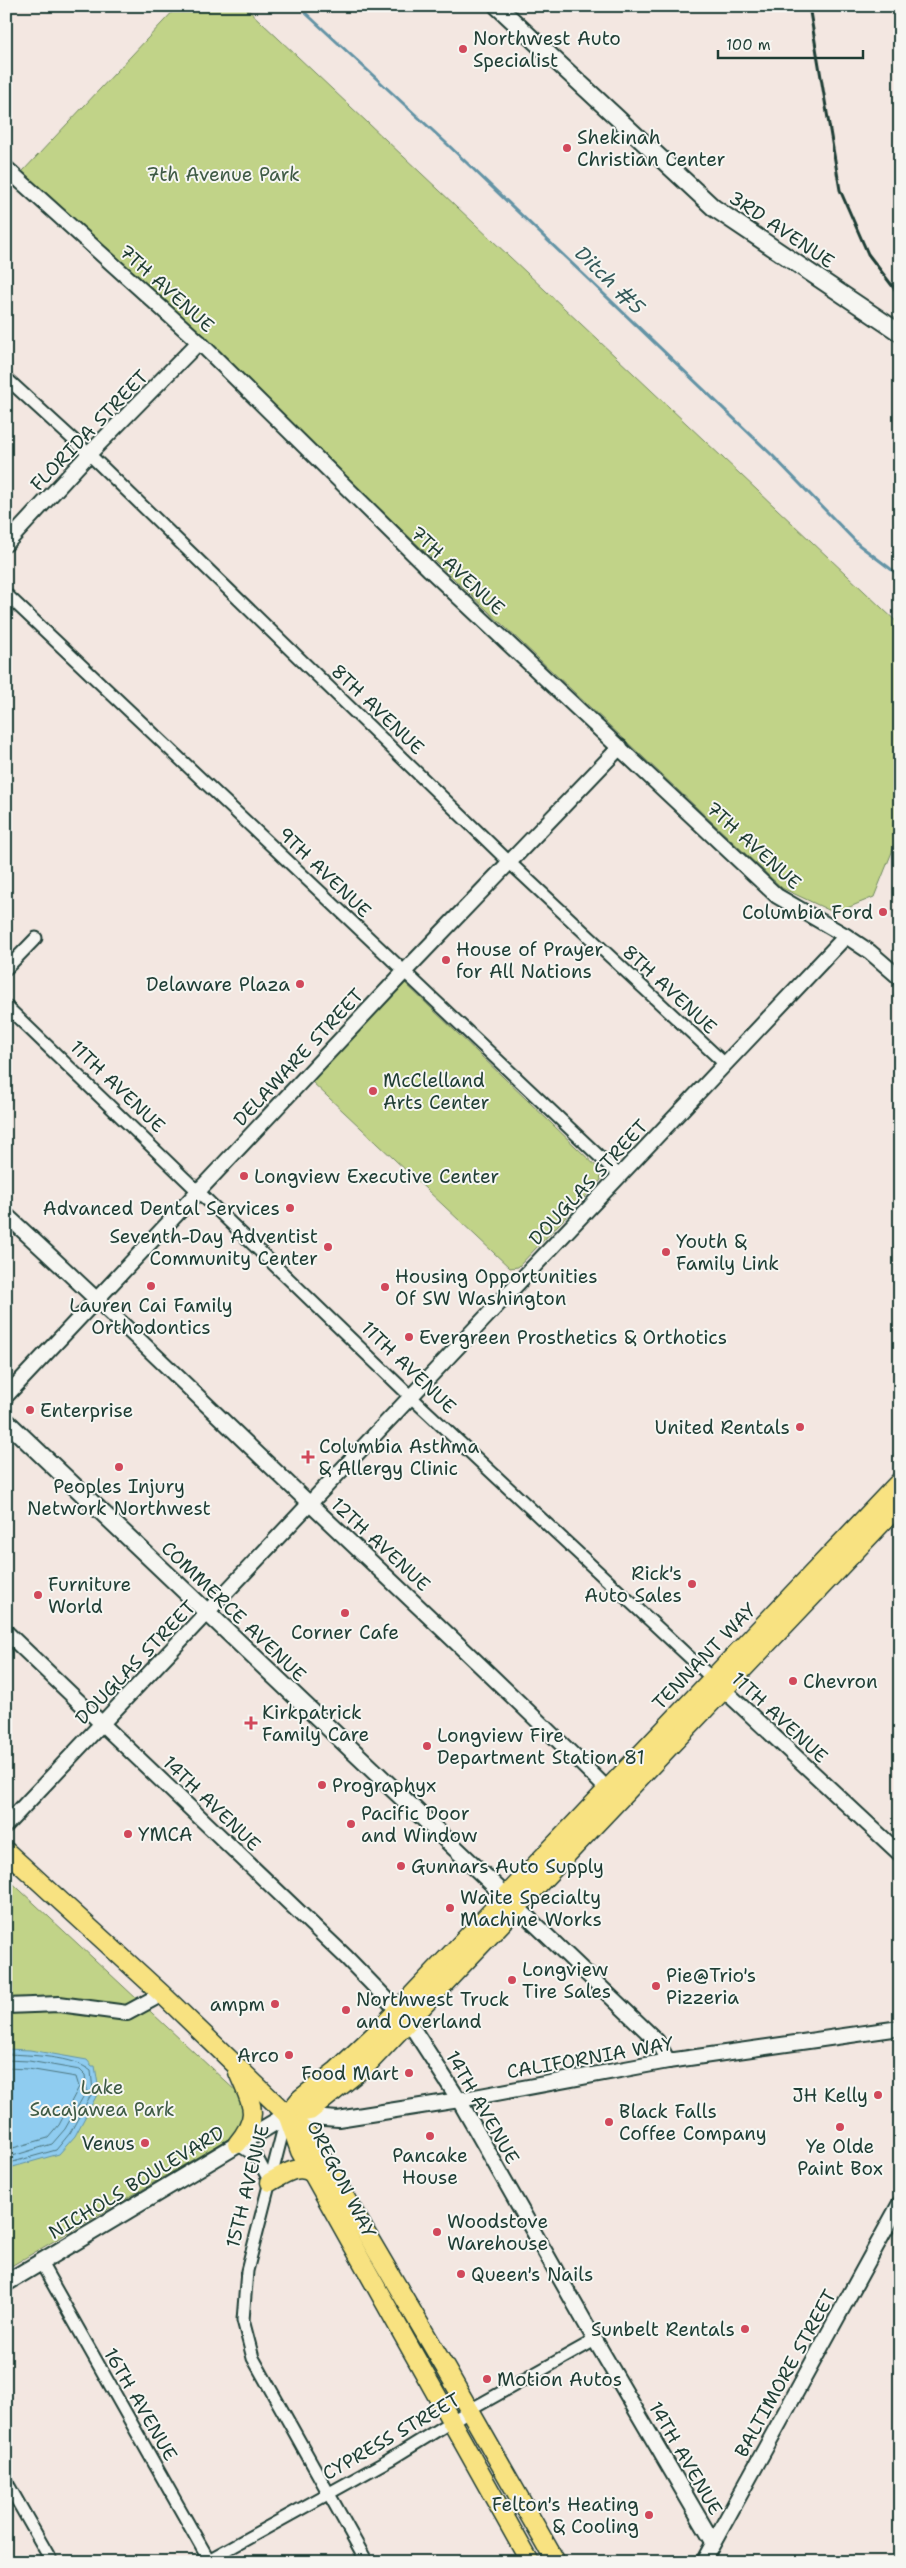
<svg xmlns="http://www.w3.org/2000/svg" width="906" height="2568" viewBox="0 0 906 2568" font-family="'Shantell Sans',sans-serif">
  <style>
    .green { fill: #c1d388; stroke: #70885e }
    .water { fill: #8fccf0; stroke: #6293a5 }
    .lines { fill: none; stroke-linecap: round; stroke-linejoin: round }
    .shore { stroke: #4c767f; stroke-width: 1 }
    .stream { stroke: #6293a5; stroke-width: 3 }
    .minor-casing { stroke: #1f3d34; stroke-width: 15 }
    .tertiary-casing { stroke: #1f3d34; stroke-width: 18 }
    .secondary-casing { stroke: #1f3d34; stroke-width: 20 }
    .primary-casing { stroke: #1f3d34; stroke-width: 21 }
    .minor { stroke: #f6f6f2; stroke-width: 11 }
    .tertiary { stroke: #f6f6f2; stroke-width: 14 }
    .secondary { stroke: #f6f6f2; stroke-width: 16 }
    .primary { stroke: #f8e281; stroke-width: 18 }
    .rail { stroke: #1f3d34; stroke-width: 3 }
    .poi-dot { fill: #d1495b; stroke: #f6f6f2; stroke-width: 2 }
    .labels { text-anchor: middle; stroke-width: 4; stroke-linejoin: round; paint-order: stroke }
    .poi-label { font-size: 19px; fill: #1f3d34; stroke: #f6f6f2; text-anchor: start }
    .park-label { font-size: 19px; fill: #3f5b45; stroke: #f6f6f2 }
    .street-label { font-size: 19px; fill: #1f3d34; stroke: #f6f6f2 }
    .water-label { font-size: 20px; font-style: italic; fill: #355a5a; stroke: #f6f6f2 }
  </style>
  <rect width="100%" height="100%" fill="#f3e7e1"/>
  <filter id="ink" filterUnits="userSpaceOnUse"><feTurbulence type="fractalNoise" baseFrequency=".02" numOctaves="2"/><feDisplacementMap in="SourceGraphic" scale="10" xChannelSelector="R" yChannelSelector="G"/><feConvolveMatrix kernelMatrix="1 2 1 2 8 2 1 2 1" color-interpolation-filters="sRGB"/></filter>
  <g filter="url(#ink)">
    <g class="green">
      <path d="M178,6H244L900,625V832L874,897L835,913L782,888L22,172Z"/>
      <path d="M405,983L600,1170L601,1180L518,1267L510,1268L311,1081Z"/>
      <path d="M6,1877L240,2095L249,2107L242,2131L6,2269Z"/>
    </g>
    <path class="water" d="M6,2049L30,2050L87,2060L92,2066H95L99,2091L75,2136L59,2154L6,2169Z"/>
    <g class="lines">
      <g class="shore">
        <path d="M6,2054C30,2055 73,2056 91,2071L93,2091L70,2133L56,2150L6,2164"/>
        <path d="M6,2060L29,2061L80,2070L85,2075L87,2090L65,2129L52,2144L6,2158"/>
        <path d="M6,2068L28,2069L76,2077L79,2087L59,2125L48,2138L6,2150"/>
      </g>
      <path class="stream" d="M298,6L445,142L773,456L859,545L900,576"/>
      <g class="minor-casing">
        <g id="minor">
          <path d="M6,378L89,454L509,862L725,1064"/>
          <path d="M6,594L620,1176"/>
          <path d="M6,969L36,938"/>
          <path d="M6,1006L411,1397L716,1682"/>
          <path d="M287,2115L247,2271L243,2320L253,2358L367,2562"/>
          <path d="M237,2144L256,2156L270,2182"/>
          <path d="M41,2263L210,2562"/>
          <path d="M6,2481L52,2562"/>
          <path d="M205,2562L389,2460L470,2410L595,2340"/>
        </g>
      </g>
      <g class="tertiary-casing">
        <g id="tertiary">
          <path d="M6,168L199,342L430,570L777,896L846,936L870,952L900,978"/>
          <path d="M6,544L89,454L199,342"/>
          <path d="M6,1215C109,1309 208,1407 309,1503C411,1600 514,1695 613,1795"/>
          <path d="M6,1396L404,972L620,747"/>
          <path d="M6,1632L346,1957L408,2021L459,2100L595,2340L713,2542"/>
          <path d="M723,1689L900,1854"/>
          <path d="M6,1825L846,936"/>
          <path d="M517,1907L657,2041L668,2061"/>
          <path d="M6,2006L59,2004L127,2013L162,1994"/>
          <path d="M298,2116L338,2119L459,2100L668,2061L900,2028"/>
          <path d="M703,2562L900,2203"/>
        </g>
      </g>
      <g class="secondary-casing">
        <g id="secondary">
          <path d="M497,6L714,208L900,333"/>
          <path d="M6,1421L515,1905"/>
          <path d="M6,2283L287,2115"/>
        </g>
      </g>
      <g class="primary-casing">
        <g id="primary">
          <path d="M6,1851L162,1994L309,2136L446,2369L556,2562"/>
          <path d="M287,2115L301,2098L337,2070L374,2035L900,1481"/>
          <path d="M287,2115L310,2111L368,2064L900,1504"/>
          <path d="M288,2117L300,2151L530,2562"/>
          <path d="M237,2144C262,2114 251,2104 238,2072"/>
          <path d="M270,2182C283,2175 298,2163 312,2173"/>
        </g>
      </g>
      <use href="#minor" class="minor"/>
      <use href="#tertiary" class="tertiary"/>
      <use href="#secondary" class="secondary"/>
      <use href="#primary" class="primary"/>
      <g class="rail">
        <path d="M810,12L840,190L868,254L900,296"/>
        <path d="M899,1674L900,1675"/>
      </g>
    </g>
  </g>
  <g class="poi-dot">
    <circle cx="463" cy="49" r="5"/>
    <circle cx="567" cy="148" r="5"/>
    <circle cx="883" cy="912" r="5"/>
    <circle cx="446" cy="960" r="5"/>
    <circle cx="300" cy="984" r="5"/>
    <circle cx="373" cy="1091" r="5"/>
    <circle cx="244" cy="1176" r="5"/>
    <circle cx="290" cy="1208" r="5"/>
    <circle cx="328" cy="1247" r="5"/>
    <circle cx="666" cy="1252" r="5"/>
    <circle cx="151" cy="1286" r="5"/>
    <circle cx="385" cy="1287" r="5"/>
    <circle cx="409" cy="1337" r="5"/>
    <circle cx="30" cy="1410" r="5"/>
    <circle cx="800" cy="1427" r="5"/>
    <path d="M305.5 1449.5h5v5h5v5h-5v5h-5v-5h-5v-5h5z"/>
    <circle cx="119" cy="1467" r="5"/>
    <circle cx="692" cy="1584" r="5"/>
    <circle cx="38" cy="1595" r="5"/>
    <circle cx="345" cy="1613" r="5"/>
    <circle cx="793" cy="1681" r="5"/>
    <path d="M248.5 1715.5h5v5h5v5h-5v5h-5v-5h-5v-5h5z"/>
    <circle cx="427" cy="1746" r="5"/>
    <circle cx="322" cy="1785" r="5"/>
    <circle cx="351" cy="1824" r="5"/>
    <circle cx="128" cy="1834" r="5"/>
    <circle cx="401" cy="1866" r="5"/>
    <circle cx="450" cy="1908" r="5"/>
    <circle cx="512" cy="1980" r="5"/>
    <circle cx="656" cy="1986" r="5"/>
    <circle cx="275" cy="2004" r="5"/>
    <circle cx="346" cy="2010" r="5"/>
    <circle cx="289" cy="2055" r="5"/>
    <circle cx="409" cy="2073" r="5"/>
    <circle cx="878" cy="2095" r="5"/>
    <circle cx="609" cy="2122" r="5"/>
    <circle cx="840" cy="2127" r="5"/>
    <circle cx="430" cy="2136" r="5"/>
    <circle cx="145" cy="2143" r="5"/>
    <circle cx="437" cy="2232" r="5"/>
    <circle cx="461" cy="2274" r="5"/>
    <circle cx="745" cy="2329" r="5"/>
    <circle cx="487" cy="2379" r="5"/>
    <circle cx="649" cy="2515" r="5"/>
  </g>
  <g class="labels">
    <g class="poi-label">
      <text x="473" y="45">Northwest Auto<tspan x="473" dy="22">Specialist</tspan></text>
      <text x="577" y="144">Shekinah<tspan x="577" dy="22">Christian Center</tspan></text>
      <text x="873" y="919" text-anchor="end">Columbia Ford</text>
      <text x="456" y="956">House of Prayer<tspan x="456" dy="22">for All Nations</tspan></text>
      <text x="290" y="991" text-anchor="end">Delaware Plaza</text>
      <text x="383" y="1087">McClelland<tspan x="383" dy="22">Arts Center</tspan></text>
      <text x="254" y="1183">Longview Executive Center</text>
      <text x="280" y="1215" text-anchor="end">Advanced Dental Services</text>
      <text x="318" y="1243" text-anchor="end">Seventh-Day Adventist<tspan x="318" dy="22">Community Center</tspan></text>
      <text x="676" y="1248">Youth &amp;<tspan x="676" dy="22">Family Link</tspan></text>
      <text x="395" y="1283">Housing Opportunities<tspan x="395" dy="22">Of SW Washington</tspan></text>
      <text x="151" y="1312" text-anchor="middle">Lauren Cai Family<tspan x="151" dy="22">Orthodontics</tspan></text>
      <text x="419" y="1344">Evergreen Prosthetics &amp; Orthotics</text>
      <text x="40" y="1417">Enterprise</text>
      <text x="790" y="1434" text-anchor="end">United Rentals</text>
      <text x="319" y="1453">Columbia Asthma<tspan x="319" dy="22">&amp; Allergy Clinic</tspan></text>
      <text x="119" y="1493" text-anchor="middle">Peoples Injury<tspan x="119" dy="22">Network Northwest</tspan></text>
      <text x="682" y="1580" text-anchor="end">Rick's<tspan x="682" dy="22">Auto Sales</tspan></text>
      <text x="48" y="1591">Furniture<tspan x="48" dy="22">World</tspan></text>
      <text x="345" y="1639" text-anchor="middle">Corner Cafe</text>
      <text x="803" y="1688">Chevron</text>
      <text x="262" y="1719">Kirkpatrick<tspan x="262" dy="22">Family Care</tspan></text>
      <text x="437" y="1742">Longview Fire<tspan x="437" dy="22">Department Station 81</tspan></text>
      <text x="332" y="1792">Prographyx</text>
      <text x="361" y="1820">Pacific Door<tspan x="361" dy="22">and Window</tspan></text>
      <text x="138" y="1841">YMCA</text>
      <text x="411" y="1873">Gunnars Auto Supply</text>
      <text x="460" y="1904">Waite Specialty<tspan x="460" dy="22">Machine Works</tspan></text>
      <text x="522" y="1976">Longview<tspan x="522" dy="22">Tire Sales</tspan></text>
      <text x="666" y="1982">Pie@Trio's<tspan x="666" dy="22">Pizzeria</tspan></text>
      <text x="356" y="2006">Northwest Truck<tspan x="356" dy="22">and Overland</tspan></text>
      <text x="265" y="2011" text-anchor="end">ampm</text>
      <text x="279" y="2062" text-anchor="end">Arco</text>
      <text x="399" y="2080" text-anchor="end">Food Mart</text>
      <text x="868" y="2102" text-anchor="end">JH Kelly</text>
      <text x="619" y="2118">Black Falls<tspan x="619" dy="22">Coffee Company</tspan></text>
      <text x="135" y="2150" text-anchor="end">Venus</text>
      <text x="840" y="2153" text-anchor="middle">Ye Olde<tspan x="840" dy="22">Paint Box</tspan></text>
      <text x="430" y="2162" text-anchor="middle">Pancake<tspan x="430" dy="22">House</tspan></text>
      <text x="447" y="2228">Woodstove<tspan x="447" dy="22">Warehouse</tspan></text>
      <text x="471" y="2281">Queen's Nails</text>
      <text x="735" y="2336" text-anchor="end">Sunbelt Rentals</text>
      <text x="497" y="2386">Motion Autos</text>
      <text x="639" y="2511" text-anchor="end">Felton's Heating<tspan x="639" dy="22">&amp; Cooling</tspan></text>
    </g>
    <g class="park-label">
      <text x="223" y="181">7th Avenue Park</text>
      <text x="102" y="2094">Lake<tspan x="102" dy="22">Sacajawea Park</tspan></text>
    </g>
    <g class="street-label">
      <text transform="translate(782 229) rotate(34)" y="7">3RD AVENUE</text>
      <text transform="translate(167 288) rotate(42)" y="7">7TH AVENUE</text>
      <text transform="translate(89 430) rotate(-46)" y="7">FLORIDA STREET</text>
      <text transform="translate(458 570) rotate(43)" y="7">7TH AVENUE</text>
      <text transform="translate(378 709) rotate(44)" y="7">8TH AVENUE</text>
      <text transform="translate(754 845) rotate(42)" y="7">7TH AVENUE</text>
      <text transform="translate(325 872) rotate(44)" y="7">9TH AVENUE</text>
      <text transform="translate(670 989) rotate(43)" y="7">8TH AVENUE</text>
      <text transform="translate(298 1057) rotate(-47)" y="7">DELAWARE STREET</text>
      <text transform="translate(118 1086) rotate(44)" y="7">11TH AVENUE</text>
      <text transform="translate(588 1182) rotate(-47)" y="7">DOUGLAS STREET</text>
      <text transform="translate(409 1367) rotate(44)" y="7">11TH AVENUE</text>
      <text transform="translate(381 1544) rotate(43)" y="7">12TH AVENUE</text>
      <text transform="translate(234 1611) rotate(44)" y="7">COMMERCE AVENUE</text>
      <text transform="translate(704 1656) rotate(-46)" y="7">TENNANT WAY</text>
      <text transform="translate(135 1662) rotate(-46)" y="7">DOUGLAS STREET</text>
      <text transform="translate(780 1717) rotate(43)" y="7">11TH AVENUE</text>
      <text transform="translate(212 1803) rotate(44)" y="7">14TH AVENUE</text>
      <text transform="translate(590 2057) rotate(-10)" y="7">CALIFORNIA WAY</text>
      <text transform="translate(483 2107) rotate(60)" y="7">14TH AVENUE</text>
      <text transform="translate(342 2179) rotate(63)" y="7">OREGON WAY</text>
      <text transform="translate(136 2182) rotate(-31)" y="7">NICHOLS BOULEVARD</text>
      <text transform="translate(247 2186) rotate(-76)" y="7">15TH AVENUE</text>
      <text transform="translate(785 2373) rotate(-61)" y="7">BALTIMORE STREET</text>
      <text transform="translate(141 2404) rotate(60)" y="7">16TH AVENUE</text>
      <text transform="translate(391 2436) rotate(-30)" y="7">CYPRESS STREET</text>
      <text transform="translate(686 2458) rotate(60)" y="7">14TH AVENUE</text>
    </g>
    <g class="water-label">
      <text transform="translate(610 280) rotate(44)" y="7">Ditch #5</text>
    </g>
  </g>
  <rect width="906" height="2568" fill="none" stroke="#f6f6f2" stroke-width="25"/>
  <rect x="12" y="12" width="881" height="2543" fill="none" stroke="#1f3d34" stroke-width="2" filter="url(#ink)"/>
  <path d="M718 50v8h145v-8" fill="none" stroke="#1f3d34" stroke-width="2.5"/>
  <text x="726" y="50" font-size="15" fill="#1f3d34" stroke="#f6f6f2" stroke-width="4" paint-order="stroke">100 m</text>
</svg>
